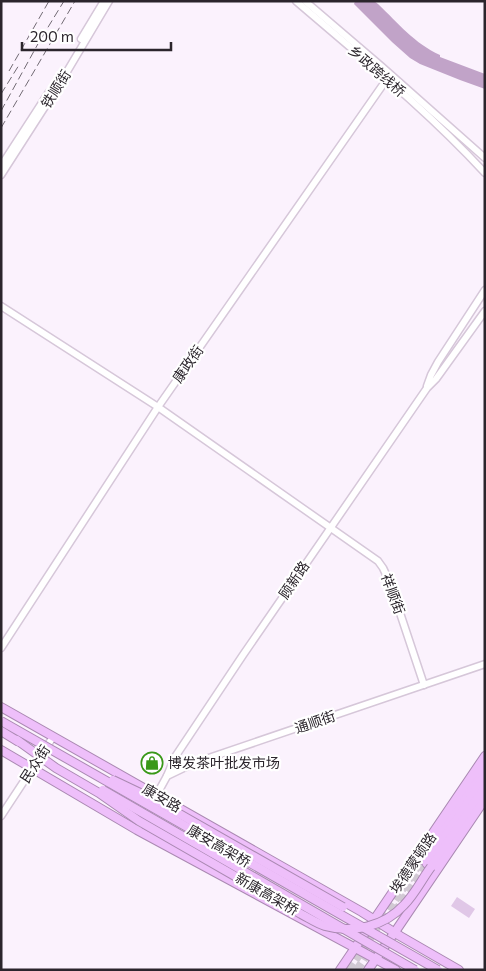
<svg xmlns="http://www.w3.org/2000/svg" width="486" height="971" viewBox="0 0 486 971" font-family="Commissioner,'Noto Sans SC',sans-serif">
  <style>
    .green { fill: #e0c7e7 }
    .water { fill: #c1a3c8 }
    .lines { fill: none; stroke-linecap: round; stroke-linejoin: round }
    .highway-tunnel { stroke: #d1c9d3; stroke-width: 8; stroke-dasharray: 8 4; stroke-linecap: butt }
    .secondary-casing { stroke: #d6c7d9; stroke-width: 9 }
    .highway-casing { stroke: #aa89b2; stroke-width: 10 }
    .secondary { stroke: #fff; stroke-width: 6 }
    .highway { stroke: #eebffa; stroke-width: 8 }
    .rail { stroke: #726b74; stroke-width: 1; stroke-dasharray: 8 4; stroke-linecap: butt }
    .highway-bridge-casing { stroke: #aa89b2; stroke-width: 10; stroke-linecap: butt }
    .highway-bridge { stroke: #eebffa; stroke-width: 8 }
    .labels { text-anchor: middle; stroke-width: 4.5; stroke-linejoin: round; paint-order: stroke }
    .street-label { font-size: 14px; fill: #2b252c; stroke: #fff }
    .poi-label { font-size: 14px; fill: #2b252c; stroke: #fff; text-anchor: start }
  </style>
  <rect width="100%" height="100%" fill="#fbf2fd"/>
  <path class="green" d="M457,897L475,909L469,918L451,906Z"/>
  <path class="water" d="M355,1H374L378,4C399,24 414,43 440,55V57L485,74V89L460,80L420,64L410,58L392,42L354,4Z"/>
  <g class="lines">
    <g class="highway-tunnel">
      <path d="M395,912L427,864"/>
      <path d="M349,970L422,860"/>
      <path d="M357,970L388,921"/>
    </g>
    <g class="secondary-casing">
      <g id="secondary">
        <path d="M296,1C360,56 427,110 485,173"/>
        <path d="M305,1L381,66L485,158"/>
        <path d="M81,39L104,1"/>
        <path d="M1,166L49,92"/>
        <path d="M1,175L62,80L109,1"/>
        <path d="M1,306L158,407L378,561L383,568L390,583L424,685"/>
        <path d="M427,386L431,375L438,362L485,290"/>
        <path d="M1,648L158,407L382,86"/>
        <path d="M167,776L175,757L243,655L427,388L436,379L485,311"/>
        <path d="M1,816L53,737"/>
        <path d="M139,827L167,776L194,763L485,664"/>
      </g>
    </g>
    <g class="highway-casing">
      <g id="highway">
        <path d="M1,707L362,912L400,936L459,970"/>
        <path d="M1,750L137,830L396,970"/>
        <path d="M422,860L485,766"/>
        <path d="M427,864L485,776"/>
        <path d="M431,867L485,787"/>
        <path d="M340,970L485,756"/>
        <path d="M368,970L397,929L485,799"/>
      </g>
    </g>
    <use href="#secondary" class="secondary"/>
    <use href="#highway" class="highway"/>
    <g class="rail">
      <path d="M9,71L49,1"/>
      <path d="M1,94L19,65"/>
      <path d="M1,111L39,42L64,1"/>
      <path d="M1,128L75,1"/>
    </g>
    <g class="highway-bridge-casing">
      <g id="highway-bridge">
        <path d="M1,721L438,970"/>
        <path d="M1,731L19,742"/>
        <path d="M17,740L56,768L99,793L139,821L301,914C309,918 316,923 325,926C353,934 385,926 404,905C415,894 422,879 431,867"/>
        <path d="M113,780L155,800L343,907"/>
        <path d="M103,790L415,970"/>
      </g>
    </g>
    <use href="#highway-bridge" class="highway-bridge"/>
  </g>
  <defs>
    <g id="shop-ring" transform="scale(1.125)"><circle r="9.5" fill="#fff" stroke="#399818" stroke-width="1.5"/><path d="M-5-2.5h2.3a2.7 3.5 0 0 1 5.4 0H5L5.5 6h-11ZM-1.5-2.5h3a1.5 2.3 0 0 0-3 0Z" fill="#399818"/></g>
  </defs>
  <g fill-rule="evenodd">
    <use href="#shop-ring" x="152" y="763"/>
  </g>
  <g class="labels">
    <g class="street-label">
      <text transform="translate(377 71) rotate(41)" y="5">乡政跨线桥</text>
      <text transform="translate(56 89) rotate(-58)" y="5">铁顺街</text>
      <text transform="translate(188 364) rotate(-55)" y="5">康政街</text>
      <text transform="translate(294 580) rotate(-56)" y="5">顾新路</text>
      <text transform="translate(393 594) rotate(70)" y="5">祥顺街</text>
      <text transform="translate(315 722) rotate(-19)" y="5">通顺街</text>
      <text transform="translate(35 764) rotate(-57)" y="5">民众街</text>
      <text transform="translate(162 798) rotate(30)" y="5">康安路</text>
      <text transform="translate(219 846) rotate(30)" y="5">康安高架桥</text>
      <text transform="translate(413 863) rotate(-56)" y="5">埃德蒙顿路</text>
      <text transform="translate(267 894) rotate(30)" y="5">新康高架桥</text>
    </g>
    <g class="poi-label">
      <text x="168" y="768">博发茶叶批发市场</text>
    </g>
  </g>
  <rect width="486" height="971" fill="none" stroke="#2b252c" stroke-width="5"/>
  <path d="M22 42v8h149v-8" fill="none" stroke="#2b252c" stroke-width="2.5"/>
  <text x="30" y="42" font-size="15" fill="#2b252c" stroke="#ffffff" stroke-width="4" paint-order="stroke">200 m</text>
</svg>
